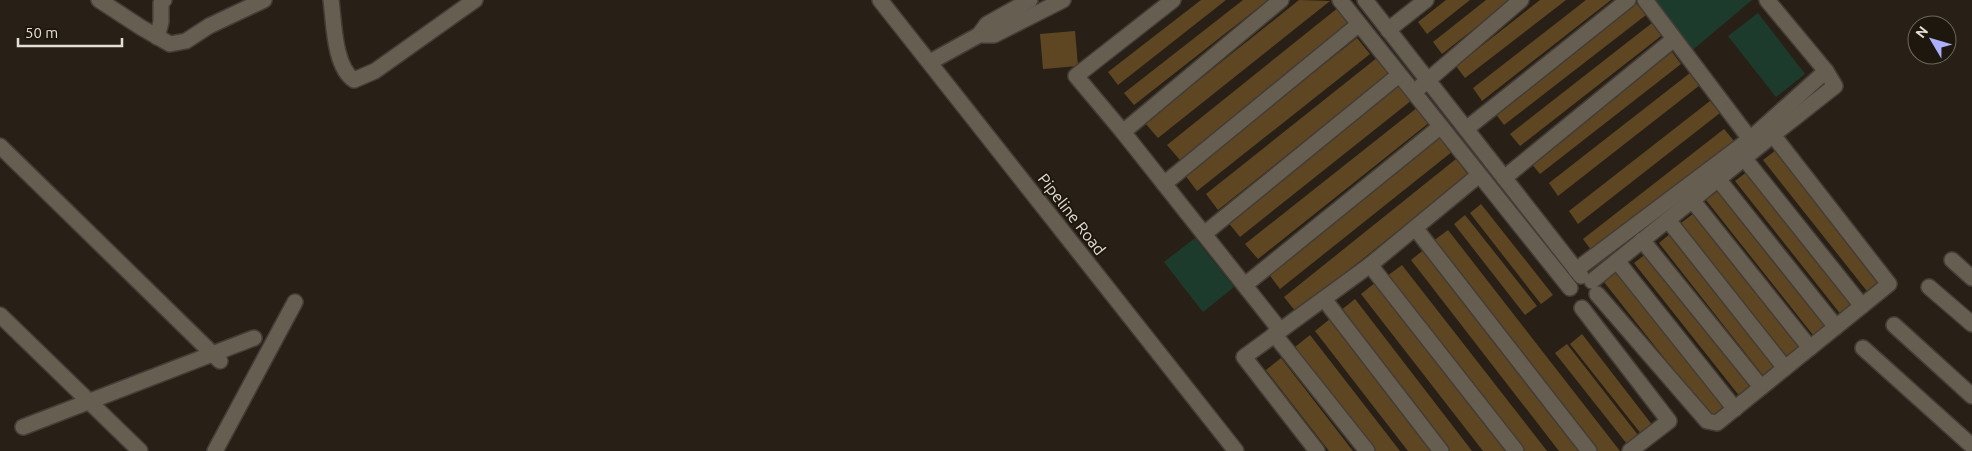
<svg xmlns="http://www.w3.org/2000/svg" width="1972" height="451" viewBox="0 0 1972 451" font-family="Ubuntu,sans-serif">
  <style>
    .green { fill: #1d3b2c }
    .building { fill: #5e4623 }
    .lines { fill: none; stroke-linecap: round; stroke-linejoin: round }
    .minor-casing { stroke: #433d36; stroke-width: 18 }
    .minor { stroke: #675e52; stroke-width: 15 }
    .labels { text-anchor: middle; stroke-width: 4; stroke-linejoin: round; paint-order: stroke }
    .street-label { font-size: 16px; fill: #e3ded7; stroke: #1e170d }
  </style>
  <rect width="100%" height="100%" fill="#282016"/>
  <g class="green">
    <path d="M1647,0H1752L1689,53Z"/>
    <path d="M1758,13L1805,74L1776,97L1728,36Z"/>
    <path d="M1195,238L1234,287L1203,312L1164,262Z"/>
  </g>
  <g class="building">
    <path d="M1201,0H1226L1118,85L1108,72Z"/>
    <path d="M1243,0H1268L1134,105L1124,93Z"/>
    <path d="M1299,0L1330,1L1158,138L1145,123Z"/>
    <path d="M1446,0H1470L1427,34L1418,22Z"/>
    <path d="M1486,0H1507L1508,2L1442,54L1433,42Z"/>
    <path d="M1540,0H1566L1465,78L1456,66Z"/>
    <path d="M1586,0H1611L1482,101L1473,88Z"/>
    <path d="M1636,3L1646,15L1504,125L1495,113Z"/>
    <path d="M1339,7L1352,23L1180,160L1167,145Z"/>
    <path d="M1652,23L1661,36L1520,146L1510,134Z"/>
    <path d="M1075,31L1078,66L1043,69L1040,34Z"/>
    <path d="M1357,38L1370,54L1197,191L1185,175Z"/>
    <path d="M1672,52L1681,64L1540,174L1530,162Z"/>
    <path d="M1378,57L1390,73L1218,210L1206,194Z"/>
    <path d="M1690,73L1700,85L1558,196L1549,183Z"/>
    <path d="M1399,84L1412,100L1240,237L1227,221Z"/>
    <path d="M1710,101L1720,113L1578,224L1569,211Z"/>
    <path d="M1418,107L1430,122L1258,259L1245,244Z"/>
    <path d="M1724,129L1734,141L1592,251L1583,239Z"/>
    <path d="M1440,136L1453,151L1280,289L1268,273Z"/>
    <path d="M1776,150L1883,285L1870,295L1763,160Z"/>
    <path d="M1456,159L1468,175L1296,312L1284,297Z"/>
    <path d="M1748,171L1855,306L1842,316L1735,181Z"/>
    <path d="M1719,190L1825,325L1813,335L1706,200Z"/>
    <path d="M1481,204L1553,295L1541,304L1470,213Z"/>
    <path d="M1694,213L1801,348L1788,358L1681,223Z"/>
    <path d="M1465,215L1537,306L1525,315L1454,224Z"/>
    <path d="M1448,230L1620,451H1596L1433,241Z"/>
    <path d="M1671,233L1778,368L1765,378L1659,243Z"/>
    <path d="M1426,248L1583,451H1559L1411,260Z"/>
    <path d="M1647,253L1753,388L1741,398L1634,263Z"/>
    <path d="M1402,265L1547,451H1523L1387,276Z"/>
    <path d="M1616,272L1723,407L1711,417L1604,282Z"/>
    <path d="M1376,282L1507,451H1483L1361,294Z"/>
    <path d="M1355,299L1472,451H1448L1340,311Z"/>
    <path d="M1330,319L1432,451H1408L1315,331Z"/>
    <path d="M1582,334L1653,426L1642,435L1570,344Z"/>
    <path d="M1310,335L1400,451H1376L1295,347Z"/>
    <path d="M1567,344L1638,435L1627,444L1555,353Z"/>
    <path d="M1281,358L1353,451H1329L1266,370Z"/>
  </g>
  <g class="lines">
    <g class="minor-casing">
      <g id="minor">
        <path d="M99,0L142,28L170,44L186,41L209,26L264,0"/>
        <path d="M331,0C334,22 334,67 354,80L375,71L475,0"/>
        <path d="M880,0L1236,451"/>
        <path d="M1340,0L1570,288"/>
        <path d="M1365,0L1581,276"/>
        <path d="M1388,30L1426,0"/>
        <path d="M979,35H994L1063,0"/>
        <path d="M157,37L161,22V3L164,0"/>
        <path d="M930,62L979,35L987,24L1030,0"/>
        <path d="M1420,87L1521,0"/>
        <path d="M1466,129L1628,0"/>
        <path d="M1123,132L1076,76L1173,0"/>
        <path d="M1750,139L1826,71"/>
        <path d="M0,146L220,361"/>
        <path d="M1744,158L1862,306"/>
        <path d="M1504,178L1674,39"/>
        <path d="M1718,179L1836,327"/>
        <path d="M1164,184L1358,25"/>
        <path d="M1692,200L1810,348"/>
        <path d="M1668,220L1785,368"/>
        <path d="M1416,229L1589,451"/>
        <path d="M1204,234L1399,75"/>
        <path d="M1642,240L1761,387"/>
        <path d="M1952,260L1972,278"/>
        <path d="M1617,261L1735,409"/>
        <path d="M1370,265L1516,451"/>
        <path d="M1576,270L1750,139L1645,0"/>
        <path d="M1592,281L1773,135L1835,86L1826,71L1767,0"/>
        <path d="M1245,285L1440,127"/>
        <path d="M1929,287L1972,324"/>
        <path d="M1597,294L1707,421L1717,423L1889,284L1773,135"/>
        <path d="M1324,299L1441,451"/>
        <path d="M1582,308L1669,421L1630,451"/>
        <path d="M0,315L140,451"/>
        <path d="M1894,325L1972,396"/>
        <path d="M1280,330L1123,132L1281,0"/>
        <path d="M1274,334L1367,451"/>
        <path d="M1863,348L1972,446"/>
        <path d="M23,427L254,338"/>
        <path d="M215,451L295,302"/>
        <path d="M1317,451L1244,357L1370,265L1479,175"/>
      </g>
    </g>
    <use href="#minor" class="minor"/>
  </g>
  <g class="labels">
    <g class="street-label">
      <text transform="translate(1072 214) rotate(52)" y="6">Pipeline Road</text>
    </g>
  </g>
  <g transform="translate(1932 40) rotate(308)"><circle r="24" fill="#1e170d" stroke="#6d675e"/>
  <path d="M0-4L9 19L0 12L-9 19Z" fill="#acaffb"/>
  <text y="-8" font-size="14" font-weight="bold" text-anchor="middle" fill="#e3ded7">N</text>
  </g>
  <path d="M18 38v8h104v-8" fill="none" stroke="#e3ded7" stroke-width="2.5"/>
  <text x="25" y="38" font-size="15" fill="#e3ded7" stroke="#1e170d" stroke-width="4" paint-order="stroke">50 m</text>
</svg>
